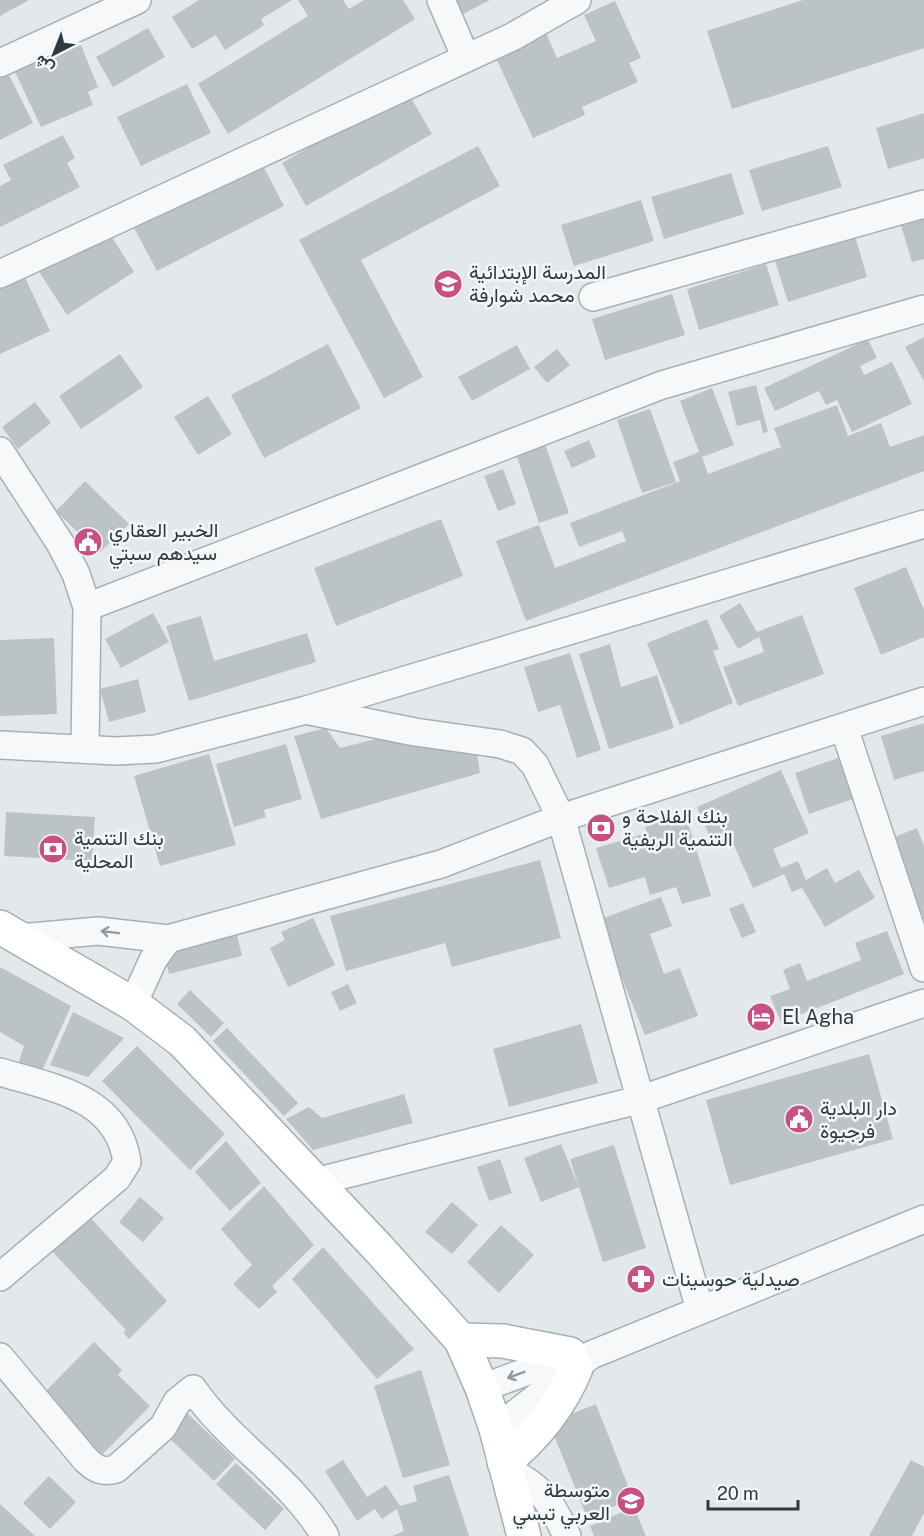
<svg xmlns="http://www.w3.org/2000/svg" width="924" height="1536" viewBox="0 0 924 1536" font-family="'Public Sans',Vazirmatn,sans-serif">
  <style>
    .building { fill: #bbc3c7 }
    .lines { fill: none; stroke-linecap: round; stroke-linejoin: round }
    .street-casing { stroke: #a8b0b5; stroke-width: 30 }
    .primary-casing { stroke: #a3b0b6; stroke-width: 36 }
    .street { stroke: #f6f8f9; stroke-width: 27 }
    .primary { stroke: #fff; stroke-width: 33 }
    .oneway { stroke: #91999e }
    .labels { text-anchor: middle; stroke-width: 5; stroke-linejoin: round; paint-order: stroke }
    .poi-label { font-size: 20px; fill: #2c3a42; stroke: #f3f7f8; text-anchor: start }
  </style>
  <rect width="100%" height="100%" fill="#e3e8eb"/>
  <g class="building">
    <path d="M0,0H29L0,16Z"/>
    <path d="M199,0H292L261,19L264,25L225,50L216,35L192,49L172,17Z"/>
    <path d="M298,0H343L349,9L364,0H403L415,19L228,134L198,84L308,16Z"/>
    <path d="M456,0H490L463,14Z"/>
    <path d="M803,0H924V48L732,109L707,31Z"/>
    <path d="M615,1L641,58L629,63L638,82L582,107L585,115L533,138L495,56L546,33L557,58L596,41L584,15Z"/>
    <path d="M148,28L165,57L113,87L96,57Z"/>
    <path d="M80,43L98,87L88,92L93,105L41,127L14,70Z"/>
    <path d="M5,67L33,123L0,140V70Z"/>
    <path d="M187,84L211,133L141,166L117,117Z"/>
    <path d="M407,91L432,134L306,206L282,163Z"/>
    <path d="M924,113V158L888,169L876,128Z"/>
    <path d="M63,135L75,158L67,163L80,187L0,227V186L11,180L3,165Z"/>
    <path d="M478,146L500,186L361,260L423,377L384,398L299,240Z"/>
    <path d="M828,146L842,187L762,211L749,170Z"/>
    <path d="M260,160L284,206L157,271L133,226Z"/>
    <path d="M731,173L744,214L664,239L651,197Z"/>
    <path d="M641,200L654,241L574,266L561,225Z"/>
    <path d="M924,212V259L912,262L899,219Z"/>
    <path d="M105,226L134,272L67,315L38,270Z"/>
    <path d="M855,236L867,277L788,302L775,261Z"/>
    <path d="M766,264L779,305L699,330L687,289Z"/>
    <path d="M22,271L50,331L0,354V281Z"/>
    <path d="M672,294L685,335L605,360L592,319Z"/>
    <path d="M924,337V381L905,347Z"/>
    <path d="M868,339L877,358L860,366L864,375L892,362L912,404L852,432L837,400L826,405L819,391L775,411L764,388Z"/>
    <path d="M328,344L361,408L264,458L231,395Z"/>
    <path d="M517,345L530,369L472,401L458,377Z"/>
    <path d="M557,349L570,365L547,383L534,367Z"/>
    <path d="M120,354L143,387L81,429L59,396Z"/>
    <path d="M756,385L768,432L763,433L760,420L737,426L728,392Z"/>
    <path d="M712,388L734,445L702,457L708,474L781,447L774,428L837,405L848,436L881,423L890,447L924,435V471L526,621L496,541L539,525L555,568L626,541L622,531L579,547L570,523L680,481L673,462L699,452L680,401Z"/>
    <path d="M208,396L232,434L198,455L174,417Z"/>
    <path d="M35,402L51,423L18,449L2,427Z"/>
    <path d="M650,409L676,482L642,493L617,420Z"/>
    <path d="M589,440L596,457L572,468L564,451Z"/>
    <path d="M545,444L569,513L539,523L516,454Z"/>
    <path d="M503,469L516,504L498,511L484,476Z"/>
    <path d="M85,481L129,524L99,553L56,511Z"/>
    <path d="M441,519L463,576L336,626L314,568Z"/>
    <path d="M906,567L924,610V637L881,655L854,588Z"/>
    <path d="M740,603L757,632L802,615L824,674L738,706L723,667L764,652L759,637L738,649L719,616Z"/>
    <path d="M153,613L169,642L121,668L105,639Z"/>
    <path d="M201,616L214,661L307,633L316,662L189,701L166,626Z"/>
    <path d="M707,619L719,649L713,651L733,703L680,725L647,643Z"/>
    <path d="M54,638L57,714L0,716V640Z"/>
    <path d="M610,644L621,687L657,675L674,728L609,749L579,654Z"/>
    <path d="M570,653L601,750L577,758L560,705L538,712L524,667Z"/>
    <path d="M138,679L146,712L109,722L100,689Z"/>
    <path d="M924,723V771L894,780L881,736Z"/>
    <path d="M326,728L340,748L388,736L476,749L480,773L321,819L294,736Z"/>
    <path d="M286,744L302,799L264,810L266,817L234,827L216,764Z"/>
    <path d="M209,754L236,845L160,866L134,776Z"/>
    <path d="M838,758L853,799L809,814L795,773Z"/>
    <path d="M781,770L809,833L773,849L781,868L798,861L806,880L827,868L835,883L859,870L875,898L825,927L802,888L792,892L784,874L753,888L731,839L714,846L697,807Z"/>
    <path d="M6,812L95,817L92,861L4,856Z"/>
    <path d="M685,814L711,896L682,904L676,887L650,895L645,877L609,888L596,848L647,833L645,827Z"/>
    <path d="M917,828L924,846V920L892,838Z"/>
    <path d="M540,860L561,938L452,967L445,943L346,971L330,916Z"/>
    <path d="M661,897L672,926L650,934L664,974L680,968L698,1016L645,1035L598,920Z"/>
    <path d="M743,903L756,932L742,938L729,909Z"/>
    <path d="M313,918L335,965L288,987L270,948L285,940L281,932Z"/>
    <path d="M236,931L242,956L169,974L163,950Z"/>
    <path d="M887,931L904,974L781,1022L770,996L790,989L783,970L800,963L807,981L861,960L855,943Z"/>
    <path d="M0,967L71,1006L42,1071L18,1065L24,1046L0,1032Z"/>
    <path d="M348,984L357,1003L340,1011L331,992Z"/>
    <path d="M190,990L224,1023L211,1037L177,1004Z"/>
    <path d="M73,1012L124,1038L88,1077L50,1065Z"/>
    <path d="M581,1024L598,1083L509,1107L493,1049Z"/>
    <path d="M227,1028L298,1103L284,1116L213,1041Z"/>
    <path d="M137,1046L225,1134L190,1170L102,1081Z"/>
    <path d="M869,1054L893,1139L730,1185L706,1100Z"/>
    <path d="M404,1094L413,1123L313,1150L286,1119L309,1107L322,1118Z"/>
    <path d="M226,1141L261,1183L230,1211L195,1172Z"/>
    <path d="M561,1144L579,1187L541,1202L524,1158Z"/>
    <path d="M614,1145L646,1248L603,1262L570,1159Z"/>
    <path d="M500,1159L512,1193L489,1201L477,1167Z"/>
    <path d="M264,1186L314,1245L272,1286L277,1292L259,1309L233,1284L252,1265L221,1229Z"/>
    <path d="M140,1197L164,1218L143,1242L119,1222Z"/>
    <path d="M452,1202L478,1225L452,1254L425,1232Z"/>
    <path d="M87,1214L167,1301L129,1339L123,1332L126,1330L49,1248Z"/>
    <path d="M501,1225L534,1255L499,1293L467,1262Z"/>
    <path d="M323,1247L414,1349L377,1379L292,1279Z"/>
    <path d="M94,1342L122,1370L118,1375L150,1406L99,1458L40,1397Z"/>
    <path d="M421,1370L450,1465L403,1478L374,1386Z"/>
    <path d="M596,1404L633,1499L587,1517L549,1423Z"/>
    <path d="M186,1412L235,1459L214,1481L165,1434Z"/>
    <path d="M343,1460L367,1497L386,1485L400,1506L417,1501L413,1486L449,1475L469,1536H392L404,1531L397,1509L382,1519L375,1509L357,1521L325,1471Z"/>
    <path d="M911,1460L924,1467V1513L912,1536H869Z"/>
    <path d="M236,1463L284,1509L265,1530L216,1484Z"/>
    <path d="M49,1476L76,1502L50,1529L23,1503Z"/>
    <path d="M0,1504L35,1536H0Z"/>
    <path d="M634,1507L646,1536H594L590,1526Z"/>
  </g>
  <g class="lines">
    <g class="street-casing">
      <g id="street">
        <path d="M441,0L466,58"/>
        <path d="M0,63L137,0"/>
        <path d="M0,274L512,37L577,0"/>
        <path d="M593,297L924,204"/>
        <path d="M0,451L60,543L76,574L87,607L85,749"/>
        <path d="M87,607L662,385L924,309"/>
        <path d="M310,711L415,732L500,744L522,751L535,765L561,818L700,1310"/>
        <path d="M844,728L924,968"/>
        <path d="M0,745L116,751L156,749L306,710L924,524"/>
        <path d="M20,938L98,931L168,939L441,864L561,818L924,701"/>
        <path d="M133,1004L153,960L168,939"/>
        <path d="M0,1072C53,1088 118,1097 127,1162L117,1178L0,1277"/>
        <path d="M315,1182L642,1099L924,1003"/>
        <path d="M0,1357L86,1460C96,1469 102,1473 116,1469L163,1427L177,1402L193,1389C231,1444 291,1478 325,1536"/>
        <path d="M482,1388L574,1354"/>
        <path d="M496,1429L591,1355L924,1219"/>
        <path d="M507,1470C542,1487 551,1502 567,1536"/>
      </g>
    </g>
    <g class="primary-casing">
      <g id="primary">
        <path d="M0,927L133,1004L182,1041L379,1249L461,1340L482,1388L496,1429L524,1536"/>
        <path d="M461,1340L503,1341L570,1354"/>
        <path d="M504,1462C534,1439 562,1404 576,1368"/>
      </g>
    </g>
    <use href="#street" class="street"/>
    <use href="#primary" class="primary"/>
  </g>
  <defs><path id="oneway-shaft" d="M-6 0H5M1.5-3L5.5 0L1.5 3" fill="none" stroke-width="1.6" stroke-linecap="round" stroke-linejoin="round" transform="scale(1.5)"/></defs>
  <g class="oneway">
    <use href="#oneway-shaft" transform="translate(110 932) rotate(-173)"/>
    <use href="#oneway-shaft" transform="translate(516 1375) rotate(159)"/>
  </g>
  <defs>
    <g id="school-disc" transform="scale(1.5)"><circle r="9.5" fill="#c95084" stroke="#f3f7f8"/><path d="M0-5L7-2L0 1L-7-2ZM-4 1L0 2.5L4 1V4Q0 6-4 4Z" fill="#fff"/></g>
    <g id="civic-disc" transform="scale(1.5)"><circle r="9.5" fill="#c95084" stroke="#f3f7f8"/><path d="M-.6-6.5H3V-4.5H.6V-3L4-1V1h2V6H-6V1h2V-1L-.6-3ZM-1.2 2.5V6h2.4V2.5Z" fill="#fff"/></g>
    <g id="bank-disc" transform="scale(1.5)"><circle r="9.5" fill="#c95084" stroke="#f3f7f8"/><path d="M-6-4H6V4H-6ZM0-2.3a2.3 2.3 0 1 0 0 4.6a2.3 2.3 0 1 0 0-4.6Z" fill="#fff"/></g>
    <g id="hotel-disc" transform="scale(1.5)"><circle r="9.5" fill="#c95084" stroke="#f3f7f8"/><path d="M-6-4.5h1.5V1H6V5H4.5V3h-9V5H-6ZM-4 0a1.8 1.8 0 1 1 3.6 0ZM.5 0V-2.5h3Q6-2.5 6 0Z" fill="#fff"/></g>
    <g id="pharmacy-disc" transform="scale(1.5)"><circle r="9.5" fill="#c95084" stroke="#f3f7f8"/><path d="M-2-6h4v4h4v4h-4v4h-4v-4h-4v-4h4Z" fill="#fff"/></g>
  </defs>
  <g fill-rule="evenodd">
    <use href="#school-disc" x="448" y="284"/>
    <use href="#civic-disc" x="88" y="542"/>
    <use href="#bank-disc" x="601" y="828"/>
    <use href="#bank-disc" x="53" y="849"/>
    <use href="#hotel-disc" x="761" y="1017"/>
    <use href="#civic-disc" x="799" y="1119"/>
    <use href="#pharmacy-disc" x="641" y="1279"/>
    <use href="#school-disc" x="631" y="1501"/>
  </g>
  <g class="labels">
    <g class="poi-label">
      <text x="469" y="279">المدرسة الإبتدائية<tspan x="469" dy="23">محمد شوارفة</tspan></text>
      <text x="109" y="537">الخبير العقاري<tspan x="109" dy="23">سيدهم سبتي</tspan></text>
      <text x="622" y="823">بنك الفلاحة و<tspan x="622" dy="23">التنمية الريفية</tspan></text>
      <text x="74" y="845">بنك التنمية<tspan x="74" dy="23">المحلية</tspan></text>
      <text x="782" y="1024">El Agha</text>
      <text x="820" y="1115">دار البلدية<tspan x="820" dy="23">فرجيوة</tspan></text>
      <text x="662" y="1286">صيدلية حوسينات</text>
      <text x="610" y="1497" text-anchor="end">متوسطة<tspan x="610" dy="23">العربي تبسي</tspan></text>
    </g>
  </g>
  <g transform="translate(54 54) rotate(222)" stroke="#f3f7f8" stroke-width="4.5" paint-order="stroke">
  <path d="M0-4.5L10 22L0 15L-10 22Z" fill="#2c3a42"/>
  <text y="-9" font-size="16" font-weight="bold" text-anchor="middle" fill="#2c3a42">ش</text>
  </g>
  <path d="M708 1500v9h90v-9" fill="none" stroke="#2c3a42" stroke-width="3"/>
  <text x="717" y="1500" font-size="18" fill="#2c3a42" stroke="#f3f7f8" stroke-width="4.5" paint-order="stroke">20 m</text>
</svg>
